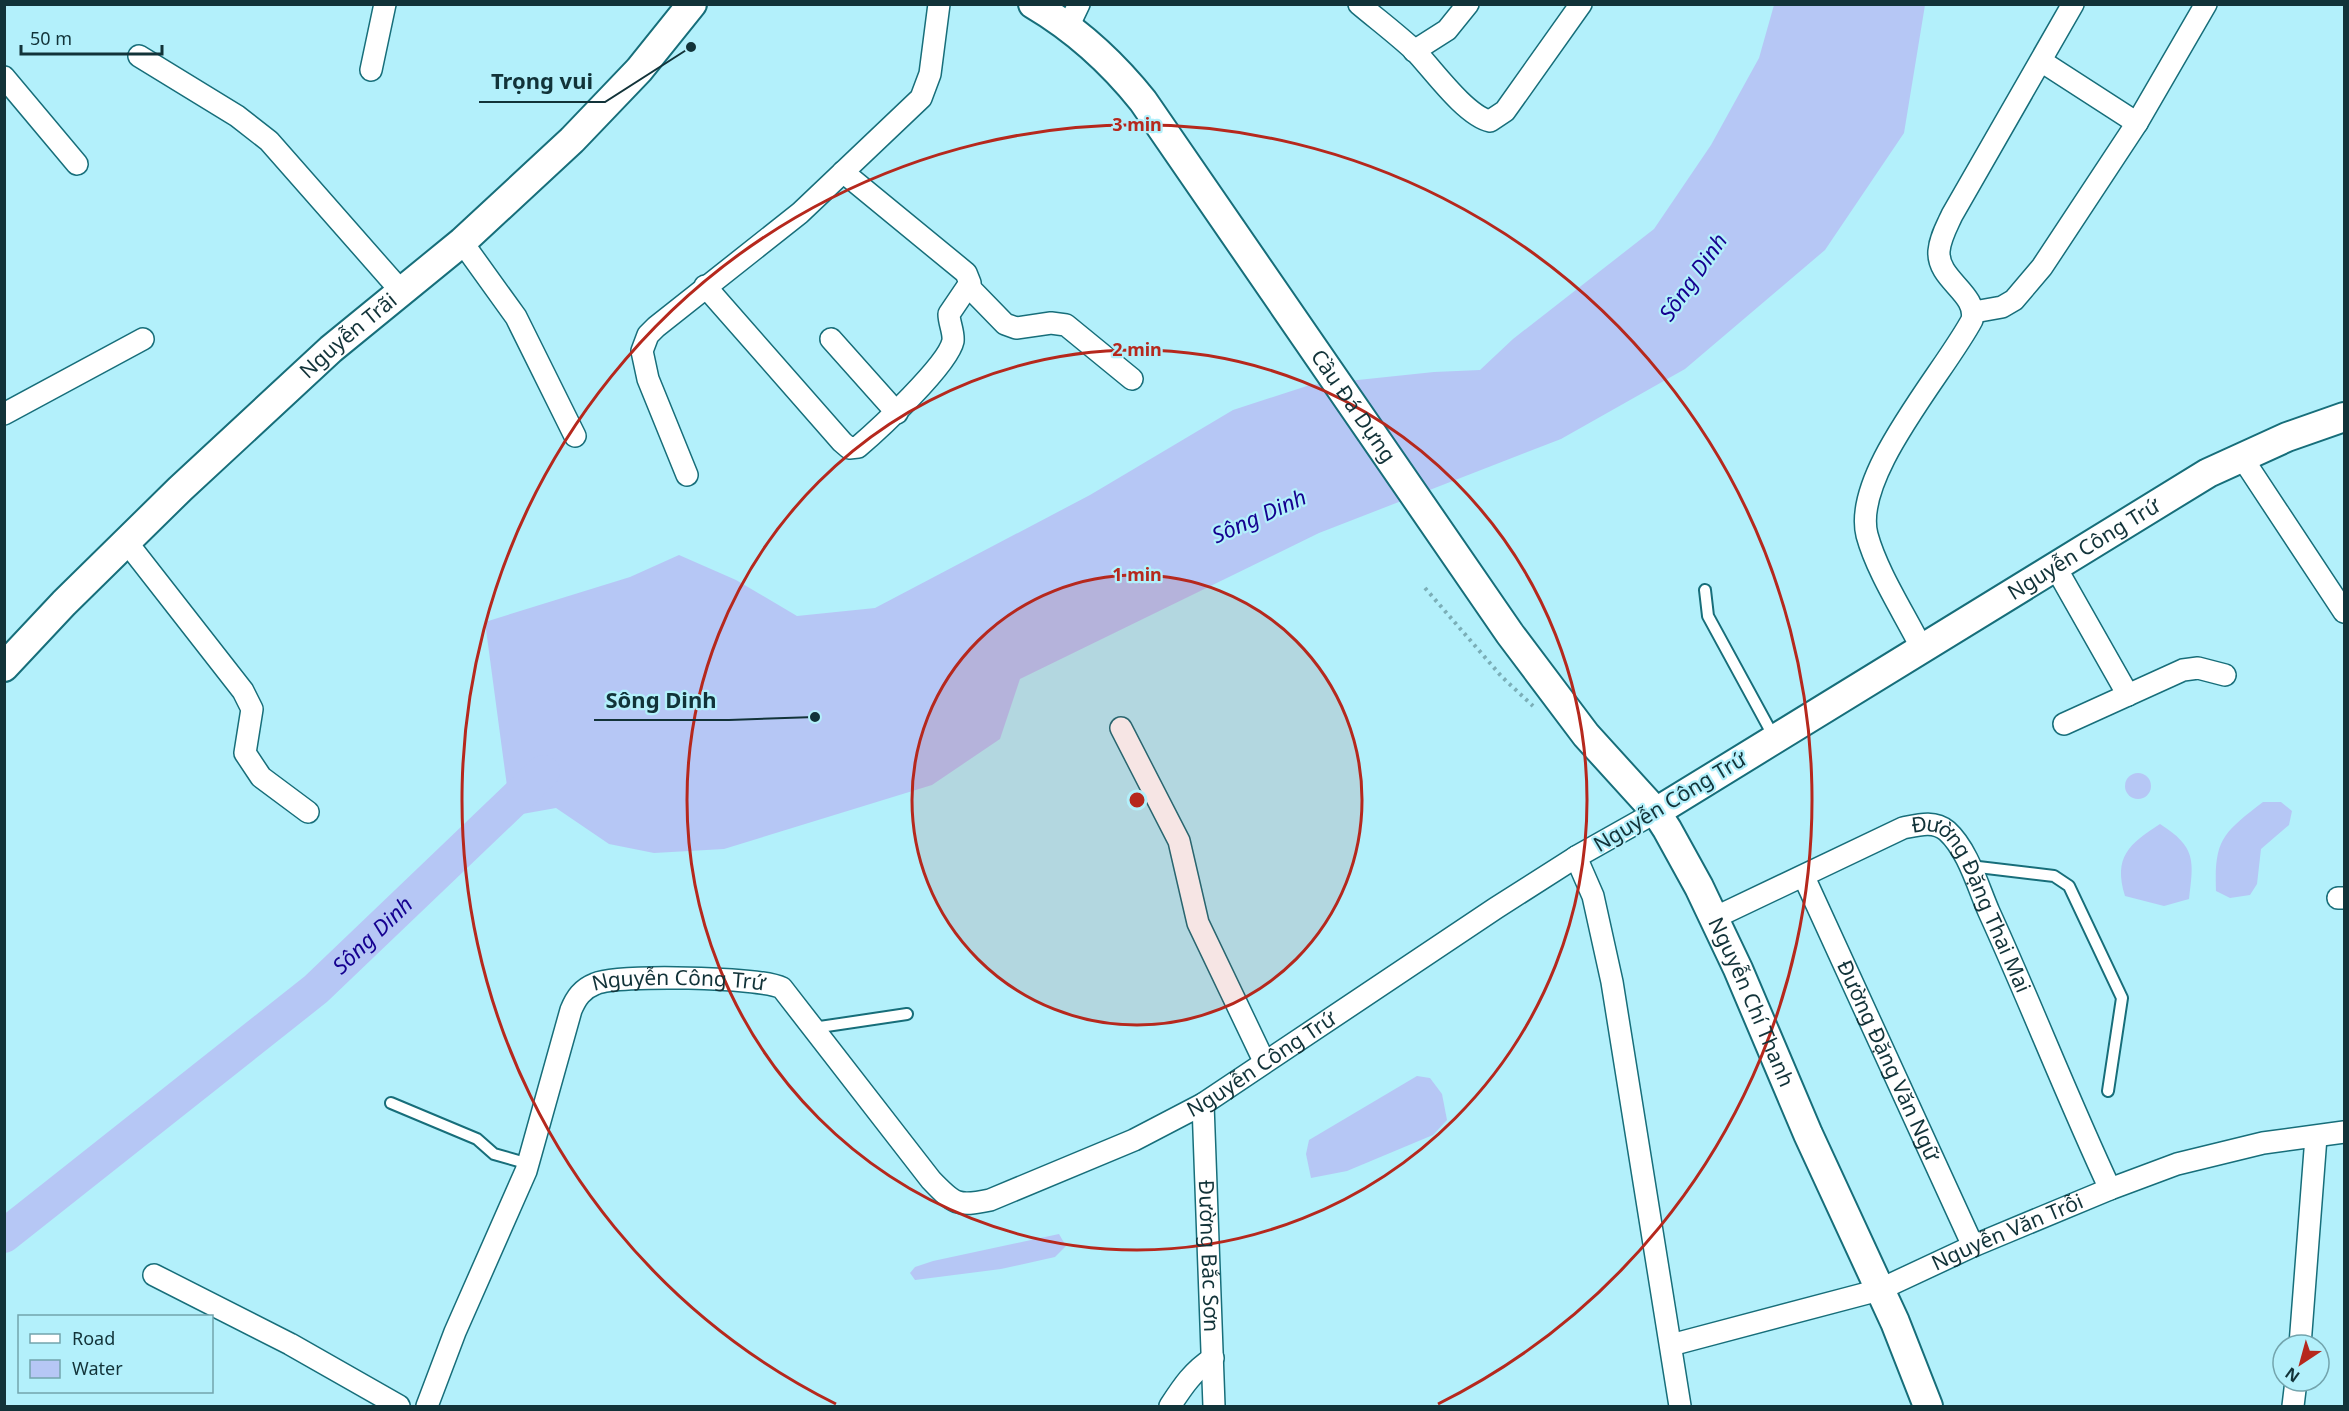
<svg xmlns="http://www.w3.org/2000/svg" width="2349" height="1411" viewBox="0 0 2349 1411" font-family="'Noto Sans',sans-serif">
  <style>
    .water { fill: #b6c7f5 }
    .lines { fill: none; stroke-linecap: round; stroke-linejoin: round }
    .river { stroke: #b6c7f5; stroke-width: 34 }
    .lane-casing { stroke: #176e7a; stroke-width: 14 }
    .street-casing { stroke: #176e7a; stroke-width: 24 }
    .secondary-casing { stroke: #176e7a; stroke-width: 32 }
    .path { stroke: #7baeb7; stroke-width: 4; stroke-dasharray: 3 4.5; stroke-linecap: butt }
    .lane { stroke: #fff; stroke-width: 10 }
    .street { stroke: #fff; stroke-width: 21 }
    .secondary { stroke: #fff; stroke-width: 28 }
    .ring { fill: none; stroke: #b6281d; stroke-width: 3 }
    .labels { text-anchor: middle; stroke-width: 4.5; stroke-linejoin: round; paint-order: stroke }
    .street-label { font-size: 21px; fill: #123339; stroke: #b3f0fb }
    .water-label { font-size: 22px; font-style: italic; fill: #150190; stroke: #b3f0fb }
    .centre { fill: #b6281d; stroke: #b3f0fb; stroke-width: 3 }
    .ring-label { font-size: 18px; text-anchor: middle; font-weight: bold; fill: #b6281d; stroke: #b3f0fb; stroke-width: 4.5; stroke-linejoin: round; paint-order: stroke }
    .leader { fill: none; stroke: #123339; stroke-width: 2 }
    .callout-dot { fill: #123339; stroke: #b3f0fb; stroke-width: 2 }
    .callout-label { font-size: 22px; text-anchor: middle; font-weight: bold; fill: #123339; stroke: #b3f0fb; stroke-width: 4.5; stroke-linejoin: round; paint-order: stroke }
  </style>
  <rect width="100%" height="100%" fill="#b3f0fb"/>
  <g class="water">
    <path d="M1774,5H1925L1904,133L1825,250L1685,369L1561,439L1319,533L1020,679L1000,739L932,785L724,849L654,853L609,844L556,808L511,816L485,622L630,577L679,555L736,580L797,616L875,608L1090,495L1233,410L1310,385L1434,372L1480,370L1513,339L1654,229L1711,145L1759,58Z"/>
    <circle cx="2138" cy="786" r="13"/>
    <path d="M2263,802H2281L2292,811L2289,825L2261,849L2257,884L2250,895L2230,898L2216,891C2214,839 2223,833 2263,802Z"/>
    <path d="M2160,824C2196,847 2194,860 2189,899L2164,906L2125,896C2113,857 2129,844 2160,824Z"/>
    <path d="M1417,1076L1430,1078L1442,1094L1447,1120L1433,1135L1347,1171L1311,1178L1306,1154L1309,1140Z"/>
    <path d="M1059,1234L1066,1246L1055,1257L1001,1269L915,1280L910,1273L915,1267L933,1261Z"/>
  </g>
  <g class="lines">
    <path class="river" id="s1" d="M4,1236L316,989L543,772"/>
    <g class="lane-casing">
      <g id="lane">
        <path d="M1705,590L1708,616L1775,739"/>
        <path d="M1970,866L2054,876L2069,886L2122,998L2108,1091"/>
        <path d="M813,1028L907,1014"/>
        <path d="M391,1103L477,1139L494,1154L529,1164"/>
      </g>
    </g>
    <g class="street-casing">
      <g id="street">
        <path d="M1359,4C1378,20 1398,35 1416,52C1433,70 1466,116 1490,121L1505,111L1581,4"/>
        <path d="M1068,27L1079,4"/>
        <path d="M1414,51L1447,30L1468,4"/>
        <path d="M139,56L237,116L269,141L401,291"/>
        <path d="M2041,61L2137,123"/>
        <path d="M371,70L385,4"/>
        <path d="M4,77L77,164"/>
        <path d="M462,242L516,317L575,436"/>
        <path d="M705,286L842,442L849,448L858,447C878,430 948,365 953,341C954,332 949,323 949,314L970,283L966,273L843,172"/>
        <path d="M969,287L1005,324L1016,328L1051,323L1066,325L1132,379"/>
        <path d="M1974,312L2002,307L2014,300L2042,267L2137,123L2206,4"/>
        <path d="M831,339L897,413"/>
        <path d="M4,414L143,339"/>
        <path d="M2241,456L2344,612"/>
        <path d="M687,475L648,379L642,351L648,335L656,327L800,213L921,98L930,74L939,4"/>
        <path d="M125,540L243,691L252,709L245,753L261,777L308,812"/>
        <path d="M2056,568L2128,695"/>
        <path d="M1921,647C1904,613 1877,572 1867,535C1852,475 1944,373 1972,320C1978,293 1937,280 1939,251C1940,238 1947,226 1952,215L2073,4"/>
        <path d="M2064,724L2183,670L2198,668L2225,675"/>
        <path d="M1121,728L1179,841L1198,923L1264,1061"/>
        <path d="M1576,857L1593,896L1612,982L1680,1406"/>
        <path id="s2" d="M1804,877L1973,1246"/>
        <path d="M2338,898H2344"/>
        <path id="s3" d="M1714,918L1903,828C1918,825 1934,820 1947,831C1968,850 1978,887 1989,912C2031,1004 2067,1097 2110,1189"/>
        <path id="s4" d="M1203,1104L1214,1406"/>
        <path d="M154,1275L290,1344L399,1406"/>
        <path id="s5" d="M1671,1345L1879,1290L1973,1246L2110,1189L2177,1164L2263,1143L2344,1132"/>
        <path d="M2300,1345L2316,1137"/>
        <path id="s6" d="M427,1406L455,1332L526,1171L571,1010C576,998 582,989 595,984C618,974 760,977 782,988L931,1180C954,1204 957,1207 990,1200L1134,1140L1203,1104L1496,908L1576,857L1656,812"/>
        <path d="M1170,1406C1183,1386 1193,1371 1213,1358"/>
        <path d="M2293,1406L2296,1381"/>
      </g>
    </g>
    <g class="secondary-casing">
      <g id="secondary">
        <path id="s7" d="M1033,4C1077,30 1111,61 1143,101L1510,634L1586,735L1656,812L1667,829L1699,887L1738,969L1808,1134L1895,1322L1928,1406"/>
        <path id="s8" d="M4,667L64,603L180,489L331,349L462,242L572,140L639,70L692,4"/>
        <path id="s9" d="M1656,812L2208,473L2287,437L2344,417"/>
      </g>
    </g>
    <path class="path" d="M1425,588L1502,677L1533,706"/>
    <use href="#lane" class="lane"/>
    <use href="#street" class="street"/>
    <use href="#secondary" class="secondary"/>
  </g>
  <circle cx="1137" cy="800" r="225" fill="#b6281d" fill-opacity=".12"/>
  <g class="ring">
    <circle cx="1137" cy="800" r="225"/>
    <circle cx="1137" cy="800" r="450"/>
    <path d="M836 1404A675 675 0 1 1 1438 1404"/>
  </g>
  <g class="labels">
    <g class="street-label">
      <text dy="7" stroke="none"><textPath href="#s8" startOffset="478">Nguyễn Trãi</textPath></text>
      <text dy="7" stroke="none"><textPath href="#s7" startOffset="518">Cầu Đá Dựng</textPath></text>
      <text dy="7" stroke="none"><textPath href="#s9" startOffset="502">Nguyễn Công Trứ</textPath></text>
      <text transform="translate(1670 802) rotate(-31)" y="7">Nguyễn Công Trứ</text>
      <text dy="7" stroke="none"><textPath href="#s3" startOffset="326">Đường Đặng Thai Mai</textPath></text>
      <text dy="7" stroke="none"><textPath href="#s6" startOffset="543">Nguyễn Công Trứ</textPath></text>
      <text dy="7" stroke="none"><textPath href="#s7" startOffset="1238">Nguyễn Chí Thanh</textPath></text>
      <text dy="7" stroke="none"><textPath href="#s2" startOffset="202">Đường Đặng Văn Ngữ</textPath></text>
      <text dy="7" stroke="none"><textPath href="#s6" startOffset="1262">Nguyễn Công Trứ</textPath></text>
      <text dy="7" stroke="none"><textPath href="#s5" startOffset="356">Nguyễn Văn Trỗi</textPath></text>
      <text dy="7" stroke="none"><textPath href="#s4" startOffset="152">Đường Bắc Sơn</textPath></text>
    </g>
    <g class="water-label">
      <text transform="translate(1693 277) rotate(-55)" y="8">Sông Dinh</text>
      <text transform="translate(1259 516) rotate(-24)" y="8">Sông Dinh</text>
      <text dy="8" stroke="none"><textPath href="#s1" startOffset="476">Sông Dinh</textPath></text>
    </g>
  </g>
  <circle cx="1137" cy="800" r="9" class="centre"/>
  <g class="ring-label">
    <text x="1137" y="131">3 min</text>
    <text x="1137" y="356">2 min</text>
    <text x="1137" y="581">1 min</text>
  </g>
  <path class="leader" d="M691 47L605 102H479M815 717L729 720H594"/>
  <g class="callout-dot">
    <circle cx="691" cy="47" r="6"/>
    <circle cx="815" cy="717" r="6"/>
  </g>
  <g class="callout-label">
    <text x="542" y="89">Trọng vui</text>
    <text x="661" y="708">Sông Dinh</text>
  </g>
  <rect width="2349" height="1411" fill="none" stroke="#123339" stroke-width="12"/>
  <rect x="18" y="1315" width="195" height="78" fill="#b3f0fb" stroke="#73a4ad" stroke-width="1.5"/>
  <rect x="30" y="1334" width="30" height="9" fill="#ffffff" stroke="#73a4ad" stroke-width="1.5"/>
  <text x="72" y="1345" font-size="18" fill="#123339">Road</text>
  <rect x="30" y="1360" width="30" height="18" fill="#b6c7f5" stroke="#73a4ad" stroke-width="1.5"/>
  <text x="72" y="1375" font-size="18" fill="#123339">Water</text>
  <g transform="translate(2301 1363) rotate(216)"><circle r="28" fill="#b3f0fb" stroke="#73a4ad" stroke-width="1.5"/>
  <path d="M0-4.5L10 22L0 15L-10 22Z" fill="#b6281d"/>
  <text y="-9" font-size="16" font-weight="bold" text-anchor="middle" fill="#123339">N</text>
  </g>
  <path d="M21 45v9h141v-9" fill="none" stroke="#123339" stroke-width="3"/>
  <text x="30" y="45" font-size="18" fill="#123339" stroke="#b3f0fb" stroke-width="4.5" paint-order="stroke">50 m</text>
</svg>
